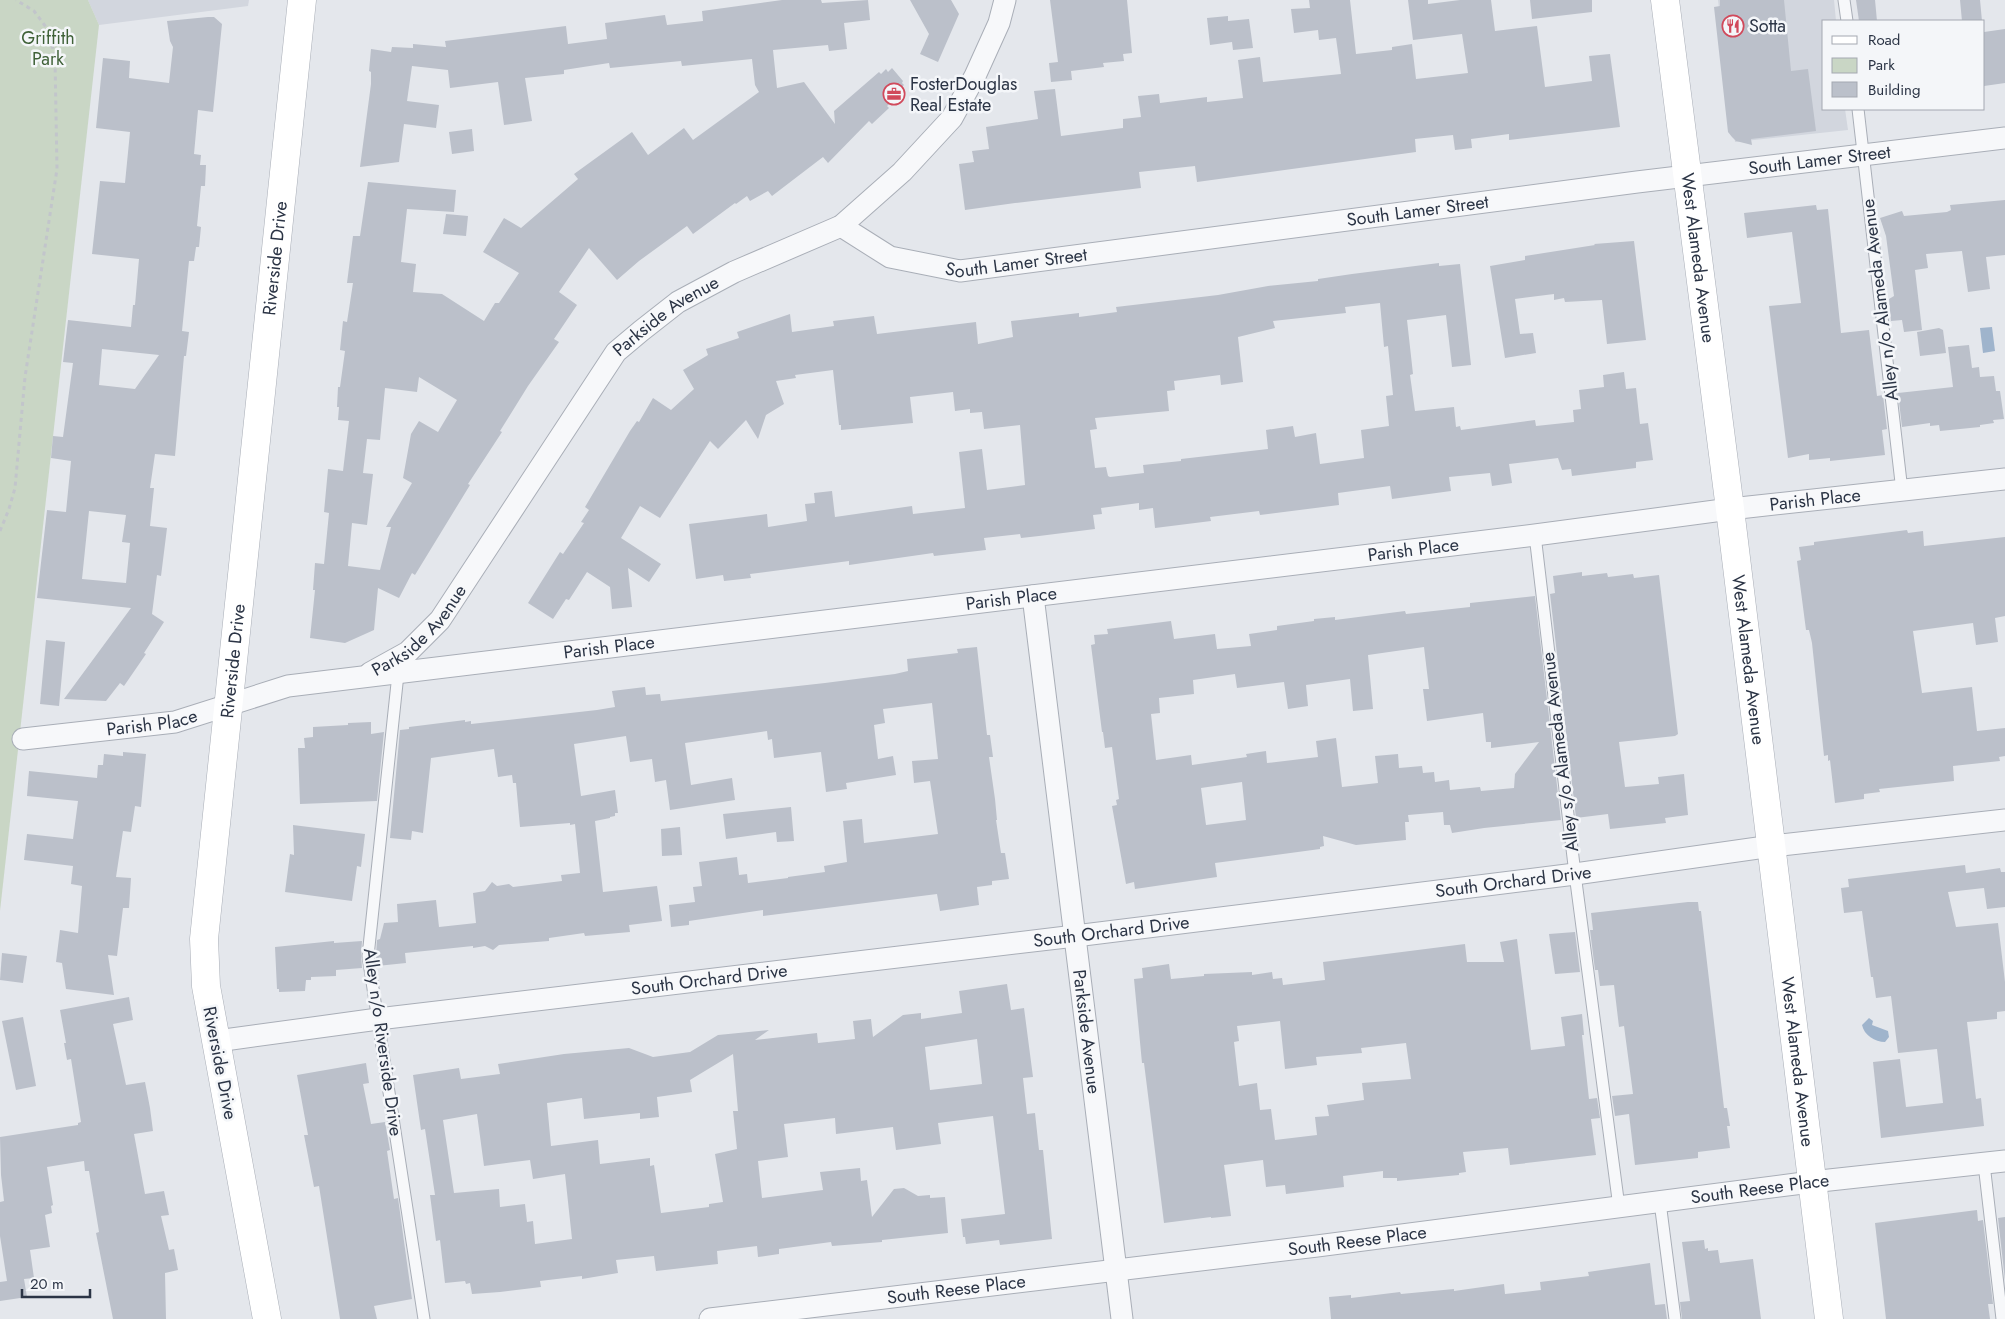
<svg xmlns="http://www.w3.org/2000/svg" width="2005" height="1319" viewBox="0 0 2005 1319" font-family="Jost,sans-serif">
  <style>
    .built { fill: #d2d6de }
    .green { fill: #c9d6c5 }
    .water { fill: #9fb4cc }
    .building { fill: #bbc0ca; fill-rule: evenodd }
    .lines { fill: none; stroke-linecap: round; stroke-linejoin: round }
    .service-casing { stroke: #a9aeb7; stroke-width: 13 }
    .minor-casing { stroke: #a9aeb7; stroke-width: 23 }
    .secondary-casing { stroke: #a9aeb7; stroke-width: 29 }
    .path { stroke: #c2c5cb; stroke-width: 3; stroke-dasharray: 4 4; stroke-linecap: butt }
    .service { stroke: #f7f8fa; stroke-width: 11 }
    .minor { stroke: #f7f8fa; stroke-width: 21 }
    .secondary { stroke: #fff; stroke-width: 28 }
    .labels { text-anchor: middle; stroke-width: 5; stroke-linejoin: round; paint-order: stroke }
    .poi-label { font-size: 18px; fill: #2b3445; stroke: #f4f6f9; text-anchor: start }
    .park-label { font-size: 18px; fill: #3f6138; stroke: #f4f6f9 }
    .street-label { font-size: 18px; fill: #2b3445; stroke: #f4f6f9 }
  </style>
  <rect width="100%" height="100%" fill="#e4e7ec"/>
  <g class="built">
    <path d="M88,0H249L248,6L99,25Z"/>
    <path d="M1718,0H1834L1836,21H1824V109H1845L1848,130L1735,142Z"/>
  </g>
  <path class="green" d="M0,0H88L99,25L0,911Z"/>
  <g class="water">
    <path d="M1992,327L1995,351L1983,353L1980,328Z"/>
    <path d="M1869,1018L1873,1021L1872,1025L1888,1031L1889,1037L1885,1042C1875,1042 1864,1035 1862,1025Z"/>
  </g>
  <g class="building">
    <path d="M782,0H821L822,3L868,0L870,20L844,23L847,49L829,51L828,45L773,50L777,88L804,82L835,124L834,111L879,72L881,74L886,69L888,72L892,68L903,81L902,83L904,85L894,94L897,97L887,106L889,108L872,124L869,121L828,163L823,157L772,196L768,191L750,201L747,196L736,204L735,203L693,234L687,226L639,261L617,280L589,248L559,292L577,305L554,339L559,342L528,386L500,431L502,432L468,484L470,485L415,575L412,573L399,598L378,588L374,630L345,643L310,638L315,590H313L315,563L324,564L329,513L324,512L328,469L343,471L349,421L338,420L339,407H337L338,387H340L345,351L340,350L343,321L347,322L353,283H347L353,236H360L368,182L456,190L454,212L407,209L401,262L416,264L413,292L442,294L484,321L495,303H499L519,273L483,252L504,218L521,228L578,179L574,174L632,132L648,155L684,128L693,140L759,92L755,85L752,59L682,66L681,61L610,68L609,63L564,70V74L525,78L532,121L504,125L498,82L450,88L448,70L412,66L407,101L439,105L436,128L404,124L399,162L360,167L371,84V72L369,71L371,49L391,52L392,47L413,48V44L446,47L445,41L566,26L568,44L607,39L605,23L665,15L667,25L703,21L702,11ZM419,377L457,400L438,432L419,421L411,434L403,478L412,483L386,527H391L380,570L348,566L352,523L367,525L373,474L363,473L367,439L380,440L385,388L417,392Z"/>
    <path d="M910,0H951L959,14L938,62L920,54L929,34Z"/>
    <path d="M1050,0H1127L1132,53L1123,54L1124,61L1103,63L1104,67L1071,71L1072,80L1051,82L1049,63L1058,62Z"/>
    <path d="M1309,0H1350L1356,54L1392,50V47L1412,44L1416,79L1468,73L1462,34L1413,40L1408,0H1428V4L1460,0H1491L1495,31L1537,26L1545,87L1592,81L1589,56L1610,54L1620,127L1509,140V134L1471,139L1472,148L1455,150L1453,135L1415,139L1416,152L1197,182L1195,166L1139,172L1141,188L1015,203L965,210L959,164L974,162L972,151L989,149L986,127L1038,119L1034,91L1055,89L1061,136L1123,128V119L1141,117L1138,96L1159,94L1160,103L1207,97V102L1243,98L1238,60L1260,57L1263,82L1341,74L1336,38L1319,40L1318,30L1294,33L1291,9L1310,8Z"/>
    <path d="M1530,0H1592V12L1532,19Z"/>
    <path d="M1720,0H1784L1791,71L1808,69L1816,131L1751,139L1752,145L1736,141L1732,137L1728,132L1714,7L1720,6Z"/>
    <path d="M1856,0H1875L1877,21H1859Z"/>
    <path d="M1960,0H1980L1982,21H1962Z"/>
    <path d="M1228,16V21L1249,19L1253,48L1233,50L1232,42L1210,45L1207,18Z"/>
    <path d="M208,17H214L222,24L213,112L198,110L194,154L201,155L200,165H206L205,186H201L197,226L201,227L199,247H196L194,261H189L182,331L189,332L186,356H184L175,456L155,454L150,488H154L150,526L167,528L161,576L157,575L152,614L164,622L144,653L146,654L124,686L120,683L106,701L64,699L131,608L37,598L47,510L66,512L71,461L51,458L53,436L63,437L73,363L63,362L68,320L131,327L133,305H135L139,259L92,254L100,181L125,183L130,132L96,128L103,58L130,61L129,78L169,83L173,47L170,41L167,21ZM102,349L159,355L135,389L99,385ZM89,511L126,515L122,542L130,543L126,583L82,579Z"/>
    <path d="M2005,29V83L1984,86V32Z"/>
    <path d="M472,129L474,151L452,154L449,132Z"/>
    <path d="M2005,200V255L1986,257L1990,289L1968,292L1962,251L1926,254L1928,268L1915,270L1922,330L1904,332L1902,320L1891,321L1889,299L1894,296L1886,236L1880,218L1902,211L1904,216L1947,212L1951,210L1950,205Z"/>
    <path d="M1816,205L1817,210L1828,209L1841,333L1869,330L1877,396L1883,395L1887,429L1882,430L1885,455L1830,461V458L1809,460V454L1788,458L1769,306L1801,303L1792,232L1747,238L1744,213Z"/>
    <path d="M446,214L468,216L466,236L443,234Z"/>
    <path d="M1634,241L1646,340L1607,344L1602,300L1565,302L1564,298L1554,300V294L1515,299L1520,334L1533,333L1536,353L1505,358L1490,266L1525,260V256L1595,245L1594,244Z"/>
    <path d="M1439,263V266L1460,264L1471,365L1452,367L1446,315L1407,320L1413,374L1410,375L1415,411L1454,407L1456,427L1460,426L1461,430L1535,420L1536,426L1574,422L1573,410L1581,409L1579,390L1604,387L1603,375L1624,372L1626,389L1636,388L1640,424L1648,423L1653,460L1636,462V468L1572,476L1571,469L1562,470L1558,458L1509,464L1512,483L1492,486L1490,473L1449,477L1451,491L1392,499L1390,486L1338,493L1339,505L1260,515L1259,511L1210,517L1211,521L1155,528L1153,508L1139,510V503L1101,508L1102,514L1093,515L1095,529L1039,536L1021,538L1020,534L984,538L986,550L934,556L933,553L849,565V561L750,574L751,578L724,581L723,575L696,579L689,524L767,514L768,527L807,521L805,504L815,503L814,493L832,491L835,517L912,506L913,514L965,508L959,452L982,449L987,490L1025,485L1020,425L984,429L982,412L970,413V409L955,411L953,392L910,397L913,423L841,430V425H839L833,370L795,375L796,378L776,381L784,404L766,415L758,439L746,420L718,449L710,441L660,518L640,506L621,538L661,564L649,582L628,568L632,607L612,609L610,587L587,572L569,600L566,599L553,619L528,603L560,552L563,554L584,523L581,522L589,510L585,507L630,431L637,421L639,422L653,398L671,410L694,389L683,370L708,355L706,349L739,338L737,332L790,314L792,332L834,326L833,321L874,316L877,334L976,322L978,344L1013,337L1011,321L1079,313V317L1117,312L1116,307L1218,295L1268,286L1318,281V279L1352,274ZM1380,303L1384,347L1388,346L1393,395L1386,396L1389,426L1361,430L1364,458L1320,464L1316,433L1295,437L1293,426L1266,430L1268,449L1181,459V461L1143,465L1144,473L1110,477L1108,476L1106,467L1095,468L1090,430L1097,429L1095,418L1169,411L1167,391L1175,390L1174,381L1220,375L1221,385L1243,382L1238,337L1275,328L1273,321L1346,313L1345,307Z"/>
    <path d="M1939,328L1943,330L1946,353L1920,356L1917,332Z"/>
    <path d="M1969,345L1972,368L1979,367L1980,377L1994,376L1996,391H2000L2004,419L1993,420L1994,423L1980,425V427L1940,431L1939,425L1930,426V423L1902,427L1898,393L1953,387L1948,347Z"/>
    <path d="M1907,530L1908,533L1923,531L1924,546L2005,537V616L1995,618L1998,642L1976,645L1973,623L1913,631L1922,693L1972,687L1977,731L2005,728V756L1999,757L2000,761L1953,766L1954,781L1879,789L1880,792L1864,794V799L1835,803L1830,760L1828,761V755L1824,756L1812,643L1809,630H1806L1797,561L1801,560L1799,547L1814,545V542Z"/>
    <path d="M1582,572V576L1607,573L1608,577L1633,574L1634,578L1659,575L1678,734L1675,736L1619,742L1625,787L1659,784L1658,777L1684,774L1688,815L1665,818L1666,823L1610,829L1608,814L1576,818L1550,594L1555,593L1553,576Z"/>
    <path d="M1535,596L1561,820L1484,828L1452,833L1450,825H1444L1443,812L1408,815L1409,822H1405L1406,840L1356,845L1323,836L1324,846L1320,847V849L1215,863L1217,877L1135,889L1134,882L1126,884L1112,806L1117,805L1116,800L1119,799L1112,747L1105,748L1103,732H1102L1091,645L1095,644L1094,635L1108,634L1107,629L1171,621L1174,639L1215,634L1217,649L1251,646L1249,634L1277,630V626L1314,621V619L1335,617V620L1405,611L1406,614L1470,607V603ZM1424,647L1429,689H1423L1427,721L1483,713L1486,742H1491V748L1539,742L1515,774L1514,788L1481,791L1480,787L1450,790L1449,780L1435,782L1434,772L1423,773L1422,766L1399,768L1398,754L1375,756L1378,783L1342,787L1336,738L1316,741L1318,757L1267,763L1266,751L1246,754L1247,757L1192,765L1191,755L1156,760L1151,714L1160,713L1159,698L1194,694L1193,680L1235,674L1237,688L1284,682L1288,709L1308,706L1306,685L1350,679L1353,711L1373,709L1368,655ZM1242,782L1246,820L1206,825L1201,788Z"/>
    <path d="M46,640L65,642L59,706L40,704Z"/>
    <path d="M977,647L987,735H990L993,757H989L995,799L997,820H996L1001,853H1005L1009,879L992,881V885L977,887L979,905L940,911L937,894L763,916V910L689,921V925L671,927L669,905L695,902L693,887L702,886L699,862L737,857L739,875L747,874L748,883L788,878V877L825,872L824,866L847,862L843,821L862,819L864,843L938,834L930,781L914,783L912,761L938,759L932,703L883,709L885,723L874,725L878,759L893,756L896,775L846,783L847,789L826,792L821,752L774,758L772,739L768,740L767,731L685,743L691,785L732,778L735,800L670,810L666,780L655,782L652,759L630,762L626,736L574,744L581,796L615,790L618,813H615V816L610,817V818L595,821L603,892L657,886L662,921L629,925L630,932L585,936L584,933L549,938V941L499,945L493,950L485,946L473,948V946L405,953L406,963L377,966L376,956L377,940L380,939L384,923L398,922L397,904L436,900L439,927L476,923L473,893L485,891L492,882L497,886L509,884L513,887L562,881L561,875L580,873L575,824L570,825V823L520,827L516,783H513L512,775L498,777L494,749L431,758L423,833L412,831L411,840L390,838L400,730L409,729V727L465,720V722L471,721V724L597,710L615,707L612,691L645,687L646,695L660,694L661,701L825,683L895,674L908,671L907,659L958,653L957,649Z"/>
    <path d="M371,722V734L384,732L377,801L300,804L298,748H305L304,738L313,737V727L348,725V723Z"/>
    <path d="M123,752L146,754L141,807L135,806L131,832L123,831L116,877L131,878L129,908H123L117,956L108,955L114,995L66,989L62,963L56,962L60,930L78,933L82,886L71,884L73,866L24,860L27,834L73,839L78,801L27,796L29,771L97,778L98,765H103L104,754L123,756Z"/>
    <path d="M791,807L794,841L777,842L776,832L726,839L723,814Z"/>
    <path d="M293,825L365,834L361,867L357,866L352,901L285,892L290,854L294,855Z"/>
    <path d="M680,827L682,855L662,856L661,829Z"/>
    <path d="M1965,865L1966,873L2000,868L2001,872H2005V907L1987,909L1984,888L1948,892L1956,927L1998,923L2005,982V1011L1997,1012V1019L1967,1022L1976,1099L1981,1098L1984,1126L1881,1138L1873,1062L1900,1059L1906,1107L1943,1103L1937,1049L1898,1053L1891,996L1876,998L1873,977H1871L1862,911L1844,913L1841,888L1849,887L1848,879Z"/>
    <path d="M1688,902H1698L1699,911H1701L1724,1108H1727L1730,1126H1727L1730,1148L1698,1152V1158L1635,1165L1629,1114L1615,1116L1612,1096L1633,1094L1624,1026L1619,1027L1614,985L1600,986L1598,970H1595L1590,930H1593L1591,913Z"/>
    <path d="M1575,932L1580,972L1555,974L1549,934Z"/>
    <path d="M1517,939L1531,1050L1565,1046L1561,1017L1582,1014L1584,1035H1582L1589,1099L1597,1098L1600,1118L1591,1119L1596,1155L1510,1165L1508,1148L1463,1152L1466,1172L1459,1173V1175L1397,1181V1178H1383V1171L1343,1176L1344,1187L1286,1194L1285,1185L1266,1187L1263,1160L1224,1165L1231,1216L1211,1218V1217L1164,1223L1144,1063H1142L1134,979L1143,978L1142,968L1169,964L1171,979L1204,976V974L1252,972V975L1272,972L1273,979L1282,978L1283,985L1325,980L1323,962L1465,944L1467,962H1504L1500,942ZM1280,1021L1285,1069L1317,1065L1316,1057L1362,1053L1361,1048L1406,1043L1411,1079L1362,1083L1364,1100L1327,1105L1329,1116L1315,1117L1317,1135L1275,1140L1271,1109L1260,1110L1257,1083L1239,1086L1234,1042L1239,1041L1237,1026Z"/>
    <path d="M334,941V943L362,941L361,955L362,968L336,970V976L311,977V980H306L305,991L279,992V989H277L275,947Z"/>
    <path d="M2,953L27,956L23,983L0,980Z"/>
    <path d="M1007,984L1011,1010L1024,1008L1033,1077L1023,1078L1027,1114L1035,1113L1039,1150H1043L1052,1239L1000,1245L999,1240L966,1244L965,1237H963L961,1219L1005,1214L993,1116L938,1123L941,1144L896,1150L893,1127L836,1134L835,1118L784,1124L788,1157L758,1161L762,1198L823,1190L820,1172L860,1168L861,1181L867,1180L872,1217L894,1189L904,1188L918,1196L930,1195V1198L945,1197L948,1233L882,1240V1242L832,1246L831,1242L779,1249V1254L758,1257L757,1246L717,1251L718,1264L656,1271L654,1256L616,1260L618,1273L582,1279V1276L540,1281L541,1287L500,1292L472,1294L470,1283L466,1284L465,1281L445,1283L440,1240L436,1241L430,1195H435L425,1129L421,1130L413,1075L459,1068L461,1079L500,1074L498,1064L564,1054L629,1048L653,1057L690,1052L718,1035L769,1030L755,1040L817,1033L818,1043L855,1039L853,1021L871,1019L873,1037L903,1015L921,1013V1019L962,1013L959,991ZM977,1039L982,1084L930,1090L925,1047ZM733,1054L738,1111H733L737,1149L715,1154L723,1202L709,1204V1207L661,1213L654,1165L650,1166V1158L600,1164L598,1140L551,1146L547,1103L582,1098L584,1119L640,1113V1119L659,1117L657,1097L692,1092L690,1080ZM477,1114L484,1166L530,1160L533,1179L565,1174L572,1239L535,1244L533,1221L527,1222L525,1204L500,1207L499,1189L454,1193L443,1120Z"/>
    <path d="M129,997L133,1020L113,1024L126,1085L145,1082L150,1108L153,1131L134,1134L145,1194L164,1191L169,1215L161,1216L169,1250L174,1249L178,1270L165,1273L166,1319H113L96,1233L99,1232L89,1171H85L84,1161L47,1167L53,1205L51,1206L52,1213L45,1215L50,1247L30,1250L34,1278L24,1279L27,1297L0,1301V1282L7,1281L0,1236V1202L4,1201L1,1175L0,1137L78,1125V1123L81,1122L71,1059L67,1060L64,1043H66L60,1010Z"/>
    <path d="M23,1017L36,1086L16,1090L2,1021Z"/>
    <path d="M366,1063L369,1083L363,1084L371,1124L385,1122L390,1150L387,1151L394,1199L398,1198L412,1299L374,1306L377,1319H340L319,1186L314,1187L304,1135H308L297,1075Z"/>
    <path d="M1977,1210L1978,1221L1983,1220L1993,1304H1988L1990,1319H1886L1875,1223Z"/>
    <path d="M2005,1217V1280L1998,1218Z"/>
    <path d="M1704,1240L1705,1249L1708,1248V1251L1718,1250L1720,1263L1753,1259L1761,1319H1682L1680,1302L1690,1301L1682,1242Z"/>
    <path d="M1650,1263L1655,1305L1665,1304L1667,1319H1331L1329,1297L1351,1295V1298L1400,1292L1401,1294L1454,1289V1291L1504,1284L1505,1294L1541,1290L1540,1282L1589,1276L1588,1272Z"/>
  </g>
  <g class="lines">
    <g class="service-casing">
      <g id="service">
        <path d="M1844,0L1847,21"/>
        <path d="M1858,109L1902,491"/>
        <path d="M1535,535L1575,874L1619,1207"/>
        <path d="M398,674L368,956L424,1319"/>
        <path d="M1984,1164L2002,1319"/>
        <path d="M1660,1202L1675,1319"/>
      </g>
    </g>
    <g class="minor-casing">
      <g id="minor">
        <path id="s1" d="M841,226L890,257L960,271L1637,182L2005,138"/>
        <path id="s2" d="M1033,596L1122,1319"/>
        <path id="s3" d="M370,673L408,652L440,620L616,352L641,331L678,302L734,272L841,226L902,172L952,118L975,76L999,23L1005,0"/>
        <path id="s4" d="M23,739L175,722L288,686L1535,535L1730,509L2005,479"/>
        <path id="s5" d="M217,1041L378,1019L1075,936L1575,874L1772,846L2005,820"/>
        <path id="s6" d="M710,1319L1317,1246L1811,1182L2005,1161"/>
      </g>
    </g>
    <g class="secondary-casing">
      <g id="secondary">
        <path id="s7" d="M1665,0L1730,509L1829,1319"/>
        <path id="s8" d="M267,1319L206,986L204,939L302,0"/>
      </g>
    </g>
    <path class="path" d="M0,531L9,509L15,488L25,377L57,169L55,59L49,31L34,11L16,0"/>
    <use href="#service" class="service"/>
    <use href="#minor" class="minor"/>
    <use href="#secondary" class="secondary"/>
  </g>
  <defs>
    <g id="restaurant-ring" transform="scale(1.125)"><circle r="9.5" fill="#f4f6f9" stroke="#d1495b" stroke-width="1.5"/><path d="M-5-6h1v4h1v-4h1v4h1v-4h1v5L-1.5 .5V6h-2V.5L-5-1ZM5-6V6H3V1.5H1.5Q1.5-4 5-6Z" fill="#d1495b"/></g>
    <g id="office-ring" transform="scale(1.125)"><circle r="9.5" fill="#f4f6f9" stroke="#d1495b" stroke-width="1.5"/><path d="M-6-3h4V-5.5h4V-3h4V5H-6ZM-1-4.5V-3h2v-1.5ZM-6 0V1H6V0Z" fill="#d1495b"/></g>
  </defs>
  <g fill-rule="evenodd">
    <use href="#restaurant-ring" x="1733" y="26"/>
    <use href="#office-ring" x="894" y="94"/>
  </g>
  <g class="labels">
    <g class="poi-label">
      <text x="1749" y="32">Sotta</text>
      <text x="910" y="90">FosterDouglas<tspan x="910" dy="21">Real Estate</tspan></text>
    </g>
    <g class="park-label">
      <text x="48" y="44">Griffith<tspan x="48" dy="21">Park</tspan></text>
    </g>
    <g class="street-label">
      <text dy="6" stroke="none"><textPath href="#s1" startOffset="996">South Lamer Street</textPath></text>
      <text dy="6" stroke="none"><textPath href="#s1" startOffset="591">South Lamer Street</textPath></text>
      <text dy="6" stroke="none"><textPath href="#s7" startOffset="260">West Alameda Avenue</textPath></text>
      <text dy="6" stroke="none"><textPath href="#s8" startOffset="1070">Riverside Drive</textPath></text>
      <text dy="6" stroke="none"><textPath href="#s1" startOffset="186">South Lamer Street</textPath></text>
      <text transform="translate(1880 300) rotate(-97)" y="6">Alley n/o Alameda Avenue</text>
      <text dy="6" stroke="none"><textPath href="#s3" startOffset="471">Parkside Avenue</textPath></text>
      <text dy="6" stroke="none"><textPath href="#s4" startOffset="1810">Parish Place</textPath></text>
      <text dy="6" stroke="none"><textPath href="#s4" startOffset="1405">Parish Place</textPath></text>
      <text dy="6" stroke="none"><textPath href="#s4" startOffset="1000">Parish Place</textPath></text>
      <text dy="6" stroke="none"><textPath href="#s3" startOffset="66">Parkside Avenue</textPath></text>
      <text dy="6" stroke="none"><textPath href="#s4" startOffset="595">Parish Place</textPath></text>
      <text dy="6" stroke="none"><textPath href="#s7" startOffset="665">West Alameda Avenue</textPath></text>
      <text dy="6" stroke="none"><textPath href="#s8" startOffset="665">Riverside Drive</textPath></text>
      <text dy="6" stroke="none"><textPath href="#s4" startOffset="130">Parish Place</textPath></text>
      <text transform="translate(1560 752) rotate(-97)" y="6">Alley s/o Alameda Avenue</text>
      <text dy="6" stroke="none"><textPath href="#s5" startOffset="1306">South Orchard Drive</textPath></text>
      <text dy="6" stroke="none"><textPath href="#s5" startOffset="901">South Orchard Drive</textPath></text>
      <text dy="6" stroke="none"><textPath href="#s5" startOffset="496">South Orchard Drive</textPath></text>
      <text dy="6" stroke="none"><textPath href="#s2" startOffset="439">Parkside Avenue</textPath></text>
      <text transform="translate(383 1042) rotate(82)" y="6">Alley n/o Riverside Drive</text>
      <text dy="6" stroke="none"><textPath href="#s7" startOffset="1070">West Alameda Avenue</textPath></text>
      <text transform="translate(220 1063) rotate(79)" y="6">Riverside Drive</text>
      <text dy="6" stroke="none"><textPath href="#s6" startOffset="1058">South Reese Place</textPath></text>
      <text dy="6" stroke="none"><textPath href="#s6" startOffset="652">South Reese Place</textPath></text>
      <text dy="6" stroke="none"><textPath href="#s6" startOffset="248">South Reese Place</textPath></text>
    </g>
  </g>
  <rect x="1822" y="20" width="162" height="90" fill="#f4f6f9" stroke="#a4a8b1"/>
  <rect x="1832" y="36" width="25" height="8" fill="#ffffff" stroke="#a4a8b1"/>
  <text x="1868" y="45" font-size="15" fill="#2b3445">Road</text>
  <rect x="1832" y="58" width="25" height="15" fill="#c9d6c5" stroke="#a4a8b1"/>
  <text x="1868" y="70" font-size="15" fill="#2b3445">Park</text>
  <rect x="1832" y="82" width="25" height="15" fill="#bbc0ca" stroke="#a4a8b1"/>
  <text x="1868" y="95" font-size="15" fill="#2b3445">Building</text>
  <path d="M22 1289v8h68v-8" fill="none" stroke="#2b3445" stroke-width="2.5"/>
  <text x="30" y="1289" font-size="15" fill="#2b3445" stroke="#f4f6f9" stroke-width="4" paint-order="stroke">20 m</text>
</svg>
